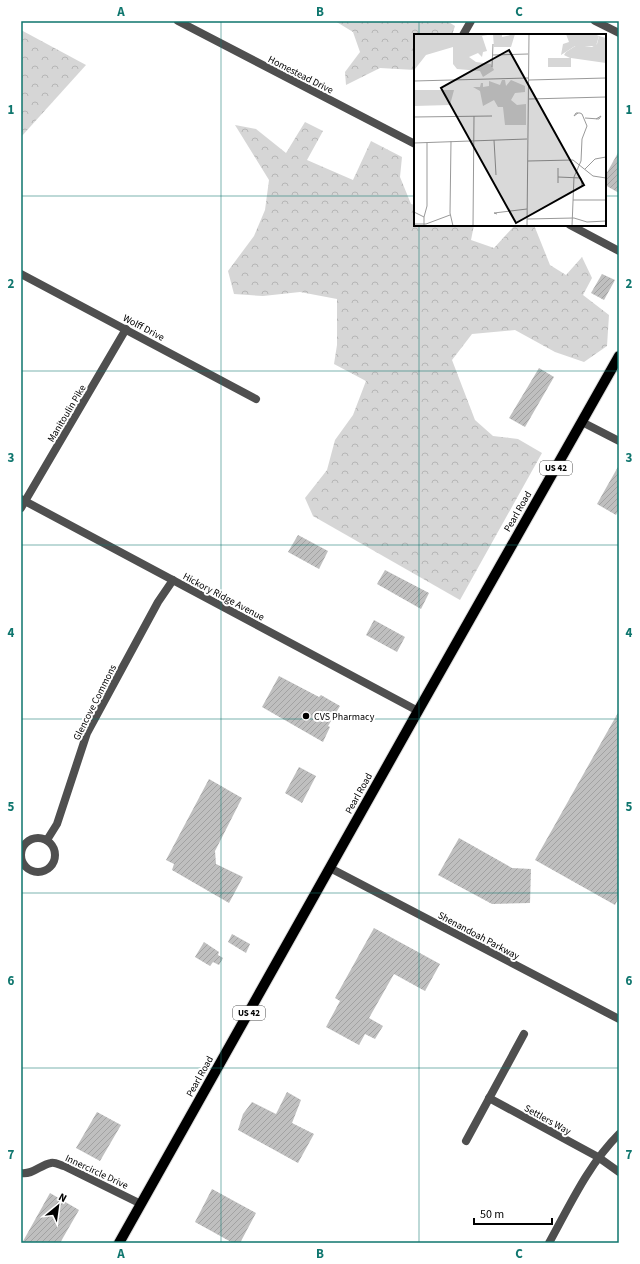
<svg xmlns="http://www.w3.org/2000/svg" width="640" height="1264" viewBox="0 0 640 1264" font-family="'Source Sans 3',sans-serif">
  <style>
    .forest { fill: url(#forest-crowns) }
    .building { fill: url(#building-hatch) }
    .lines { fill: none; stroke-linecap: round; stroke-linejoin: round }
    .primary-casing { stroke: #dbdbdb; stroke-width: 12 }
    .street { stroke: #4f4f4f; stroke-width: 8 }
    .primary { stroke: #000; stroke-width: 10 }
    .grid { fill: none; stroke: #0f766e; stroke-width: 1; stroke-opacity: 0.55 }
    .poi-dot { fill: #000; stroke: #fff; stroke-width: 1.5 }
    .labels { text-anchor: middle; stroke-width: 4; stroke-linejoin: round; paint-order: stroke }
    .shield { fill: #fff; stroke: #4c4c4c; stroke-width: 1 }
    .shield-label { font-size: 9px; font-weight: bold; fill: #000 }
    .street-label { font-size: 10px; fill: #000; stroke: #fff }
    .poi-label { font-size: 10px; fill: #000; stroke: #fff; text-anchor: start }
    .inset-road { fill: none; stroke: #999; stroke-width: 1 }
    .view { fill: #000; fill-opacity: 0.15; stroke: #000; stroke-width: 2 }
    .inset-edge { fill: none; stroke: #000; stroke-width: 2 }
    .neatline { fill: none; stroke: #0f766e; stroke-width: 1.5 }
    .grid-label { font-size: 13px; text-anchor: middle; font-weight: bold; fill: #0f766e }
  </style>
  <defs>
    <pattern id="forest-crowns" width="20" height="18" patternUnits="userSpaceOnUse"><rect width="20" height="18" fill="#d6d6d6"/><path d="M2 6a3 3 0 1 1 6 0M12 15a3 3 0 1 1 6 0" fill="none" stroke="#b6b6b6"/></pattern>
    <pattern id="building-hatch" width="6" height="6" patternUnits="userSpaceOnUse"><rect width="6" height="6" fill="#bfbfbf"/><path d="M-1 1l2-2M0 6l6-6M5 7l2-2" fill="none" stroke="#a2a2a2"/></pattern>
  </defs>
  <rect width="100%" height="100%" fill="#fff"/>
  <g class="forest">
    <path d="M335,21H447L455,26L452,35H415V70L380,68L346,85L345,72L360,52L353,32Z"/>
    <path d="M21,30L86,65L21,137Z"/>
    <path d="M305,122L323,131L307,160L353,180L371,141L402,157L400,177L411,204L415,205V225H474L471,240L494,248L515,225H534L550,265L566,275L582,257L592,278L583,295L609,315L607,346L584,362L555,352L515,330L472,334L452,360L475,420L493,436L518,439L542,453L460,600L313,516L305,498L327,470L335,440L353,415L366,381L334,364L337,345V299L300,292L263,296L234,294L228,271L254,236L265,210L269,180L235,125L256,129L286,153Z"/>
  </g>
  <g class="building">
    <path d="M619,151V193L605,185V176Z"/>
    <path d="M602,274L615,280L604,300L591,293Z"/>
    <path d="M539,368L554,377L525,427L509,418Z"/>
    <path d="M619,465V509L616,515L597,504Z"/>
    <path d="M298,535L328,551L319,569L288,552Z"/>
    <path d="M385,570L429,593L421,609L377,584Z"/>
    <path d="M374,620L405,637L397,652L366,635Z"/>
    <path d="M279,676L319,697L321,695L340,706L328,726L330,727L323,742L262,707Z"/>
    <path d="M619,711V897L615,905L535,860Z"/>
    <path d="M299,767L316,776L302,803L285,793Z"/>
    <path d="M209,779L242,798L215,851L216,864L243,877L229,903L172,870L174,864L166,860Z"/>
    <path d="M459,838L512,868L531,869L530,903L492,904L438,875Z"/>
    <path d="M374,928L440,964L425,991L394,974L369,1018L383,1026L375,1039L365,1034L359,1045L326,1027L340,1001L335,998Z"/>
    <path d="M232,934L250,944L246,953L228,942Z"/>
    <path d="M204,942L219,952L218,955L223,958L219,965L213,962L210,966L195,957Z"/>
    <path d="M287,1092L301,1100L292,1123L314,1134L298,1163L238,1130L243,1114L252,1102L276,1114Z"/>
    <path d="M97,1112L121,1125L100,1161L76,1148Z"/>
    <path d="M212,1189L256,1213L240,1243H233L195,1222Z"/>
    <path d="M50,1193L79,1210L60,1243H22Z"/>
  </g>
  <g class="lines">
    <g class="primary-casing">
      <path id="primary" d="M119,1243L418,711L619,356"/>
    </g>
    <g class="street">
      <path d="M178,21L415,144"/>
      <path d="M595,21L619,33"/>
      <path d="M463,35L471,21"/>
      <path d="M570,225L619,251"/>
      <path d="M21,274L256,399"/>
      <path d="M582,422L619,441"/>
      <path d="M21,499L418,711"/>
      <path d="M21,508L126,329"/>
      <circle cx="38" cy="855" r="17"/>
      <path d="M47,840L57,824L87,733L158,602L173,580"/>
      <path d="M330,868L619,1019"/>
      <path d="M489,1098L598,1157L619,1172"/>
      <path d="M466,1141L524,1034"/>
      <path d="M21,1173C33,1175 40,1165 51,1163C55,1162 60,1165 64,1166L141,1204"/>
      <path d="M549,1243C570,1205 588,1165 619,1134"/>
    </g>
    <use href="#primary" class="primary"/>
  </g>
  <path class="grid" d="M221,21V1243M419,21V35M21,196H415M605,196H619M419,225V1243M21,371H619M21,545H619M21,719H619M21,893H619M21,1068H619"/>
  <circle class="poi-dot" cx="306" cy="716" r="4"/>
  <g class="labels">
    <g class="shield">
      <rect x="540" y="461" width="32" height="14" rx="3"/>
      <rect x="233" y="1006" width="32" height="14" rx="3"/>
    </g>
    <g class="shield-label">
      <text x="556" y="471">US 42</text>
      <text x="249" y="1016">US 42</text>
    </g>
    <g class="street-label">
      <text transform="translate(301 74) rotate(27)" y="4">Homestead Drive</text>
      <text transform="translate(144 327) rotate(28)" y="4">Wolff Drive</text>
      <text transform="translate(66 413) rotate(-59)" y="4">Manitoulin Pike</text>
      <text transform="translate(517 511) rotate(-60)" y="4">Pearl Road</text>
      <text transform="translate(224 596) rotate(28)" y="4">Hickory Ridge Avenue</text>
      <text transform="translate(94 702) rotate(-63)" y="4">Glencove Commons</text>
      <text transform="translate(358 793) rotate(-61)" y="4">Pearl Road</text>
      <text transform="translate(479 935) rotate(28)" y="4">Shenandoah Parkway</text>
      <text transform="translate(199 1076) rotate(-61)" y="4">Pearl Road</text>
      <text transform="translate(548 1119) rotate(29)" y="4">Settlers Way</text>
      <text transform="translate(97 1171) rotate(25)" y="4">Innercircle Drive</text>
    </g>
    <g class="poi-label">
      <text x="314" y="720">CVS Pharmacy</text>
    </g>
  </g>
  <g transform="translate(414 34)">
    <rect width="192" height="192" fill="#fff"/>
    <path d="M185,2L192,4V29L157,24V33H134V24H156L150,21L152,18L163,11L178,13L183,10Z" fill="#d6d6d6"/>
    <path d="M0,0H88V3L101,0L97,13H80L79,0L68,2L73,17L69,18L68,23L64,19L55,23L62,28L77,30L80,36L69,43L66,37L43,35L39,30V13L12,21L1,35ZM152,0H180L185,2L182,12H161L147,21L149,10L155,8ZM88,46H91L92,52L97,46L111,52V58L101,59L97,66L103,71L112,70V91H91L89,73H84L80,66L69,72L66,57L59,53H66L67,49H69V53L75,52V47L86,51ZM0,56H40L36,71L0,72Z" fill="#d6d6d6"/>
    <path d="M168,0L178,1L181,11H168Z" fill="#d6d6d6"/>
    <path class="inset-road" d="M79,21L114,20M78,33L79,10M115,46L192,44M0,47L114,44M115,65L192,63M0,83L78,82M171,84L185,85L187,82L182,85M80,106L82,141M37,107L36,179L39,192M0,109L113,105M114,127L159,126L179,142L192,144M144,134V149M171,135L181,125L192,123M144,143L167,144L168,152M159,166H192M0,178L10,183V191M83,180L80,179L113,175M10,183L13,172V108M113,185L160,184L173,188L192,187M0,190H12L36,181M59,192L60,82M113,192L115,0M158,192L160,143L167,127L168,105L173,92L168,80L166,79H162L160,82L164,79"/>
    <path class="view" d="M95,16L170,151L102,189L27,54Z"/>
    <rect width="192" height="192" class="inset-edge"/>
  </g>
  <rect width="640" height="1264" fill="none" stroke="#ffffff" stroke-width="44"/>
  <g transform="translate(58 1206) rotate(29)" stroke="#ffffff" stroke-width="3" paint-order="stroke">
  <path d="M0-3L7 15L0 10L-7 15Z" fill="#000000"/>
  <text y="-6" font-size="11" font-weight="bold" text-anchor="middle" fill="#000000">N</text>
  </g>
  <path d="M474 1218v6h78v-6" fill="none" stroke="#000000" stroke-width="2"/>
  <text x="480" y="1218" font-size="12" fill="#000000" stroke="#ffffff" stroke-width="3" paint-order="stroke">50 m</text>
  <rect x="22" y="22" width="596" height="1220" class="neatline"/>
  <g class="grid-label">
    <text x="121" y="16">A</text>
    <text x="320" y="16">B</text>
    <text x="519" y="16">C</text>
    <text x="11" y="114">1</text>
    <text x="629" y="114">1</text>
    <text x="11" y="288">2</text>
    <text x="629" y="288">2</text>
    <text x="11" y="462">3</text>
    <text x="629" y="462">3</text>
    <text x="11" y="637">4</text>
    <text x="629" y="637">4</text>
    <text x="11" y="811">5</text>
    <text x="629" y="811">5</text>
    <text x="11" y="985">6</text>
    <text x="629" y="985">6</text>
    <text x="11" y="1159">7</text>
    <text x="629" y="1159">7</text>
    <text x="121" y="1258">A</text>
    <text x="320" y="1258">B</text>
    <text x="519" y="1258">C</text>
  </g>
</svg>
